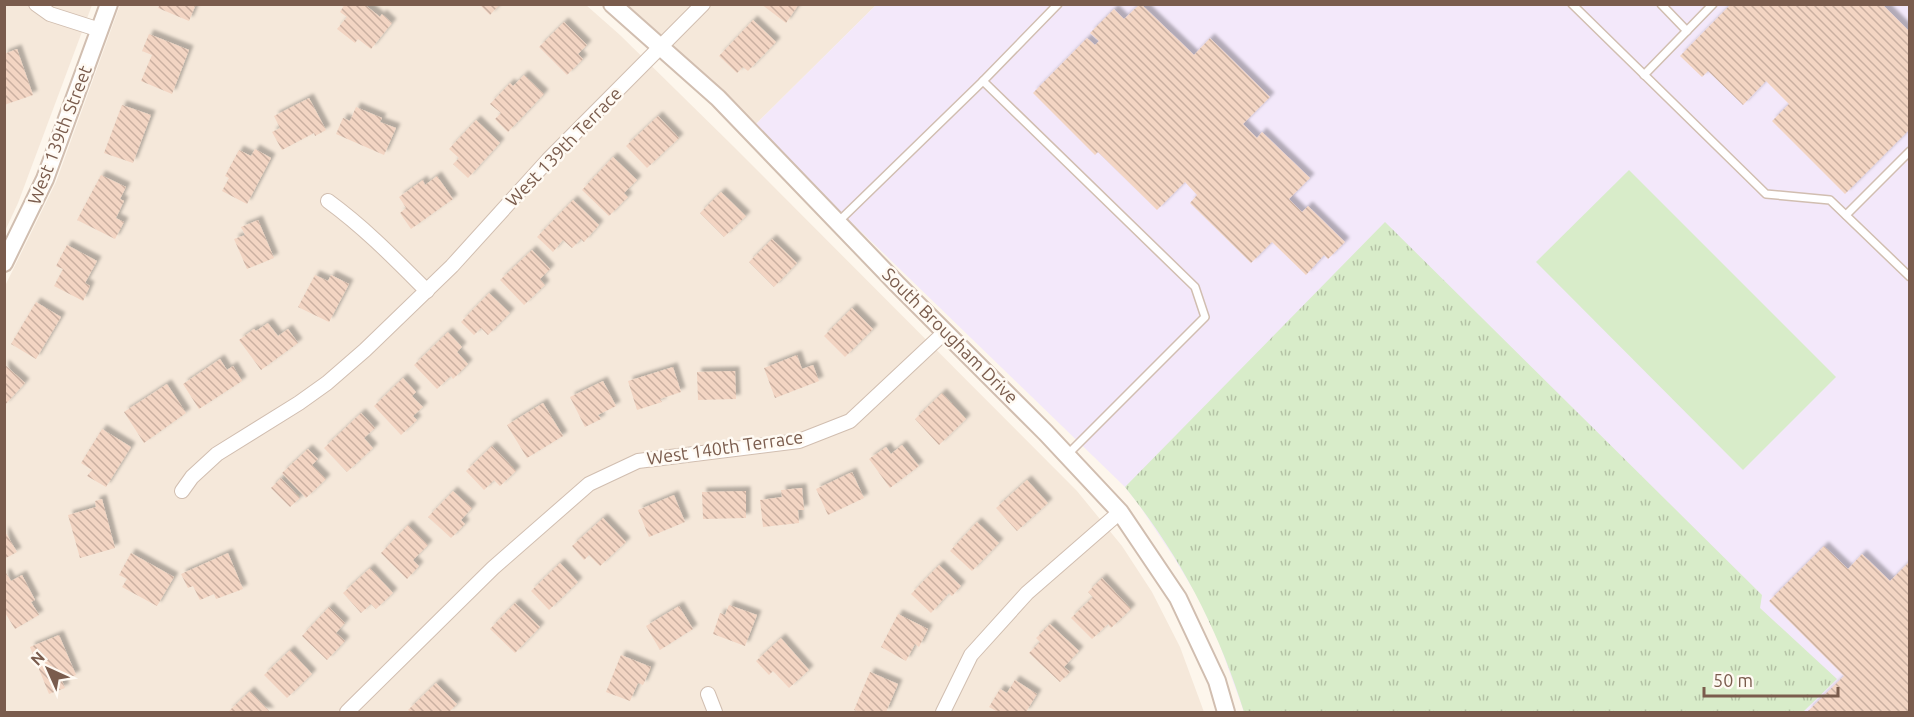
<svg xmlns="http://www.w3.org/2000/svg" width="1914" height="717" viewBox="0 0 1914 717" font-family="Ubuntu,sans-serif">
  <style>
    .residential { fill: #f5e8da }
    .education { fill: #f3e8fa }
    .grass { fill: url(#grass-tufts) }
    .pitch { fill: #d8ecc9 }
    .building { fill: url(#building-back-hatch); filter: url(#shadow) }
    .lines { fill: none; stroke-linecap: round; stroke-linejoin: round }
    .service-casing { stroke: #d1beb0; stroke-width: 10 }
    .minor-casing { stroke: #d1beb0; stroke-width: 16 }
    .tertiary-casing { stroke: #d1beb0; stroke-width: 20 }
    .service { stroke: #fff; stroke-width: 7 }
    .minor { stroke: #fff; stroke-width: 14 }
    .tertiary { stroke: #fff; stroke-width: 16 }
    .labels { text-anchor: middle; stroke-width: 5; stroke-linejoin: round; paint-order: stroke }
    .street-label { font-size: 18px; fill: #7a5c4d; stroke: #fffaf3 }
  </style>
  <defs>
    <pattern id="grass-tufts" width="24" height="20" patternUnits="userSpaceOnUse" patternTransform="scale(1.5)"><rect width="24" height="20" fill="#d8ecc9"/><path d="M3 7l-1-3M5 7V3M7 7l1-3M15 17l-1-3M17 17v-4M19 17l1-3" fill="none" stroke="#b4c2a5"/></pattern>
    <pattern id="building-back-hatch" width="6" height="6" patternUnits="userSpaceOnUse" patternTransform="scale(1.5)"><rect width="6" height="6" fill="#f3d5c3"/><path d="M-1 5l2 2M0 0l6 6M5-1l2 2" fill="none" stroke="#cab0a1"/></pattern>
    <filter id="shadow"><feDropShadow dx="4.5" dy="-4.5" stdDeviation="1.5" flood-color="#0004"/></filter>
  </defs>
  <rect width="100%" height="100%" fill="#fdf6ec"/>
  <g class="residential">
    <path d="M5,5H92L18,203L5,231Z"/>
    <path d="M120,5H586L620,35L733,146L1077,491L1122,546L1152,592L1180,647L1204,712H5L4,288L56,182Z"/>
    <path d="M626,5H876L753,127Z"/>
  </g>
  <path class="education" d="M876,5H1909V712H1244L1218,640L1197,596L1173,556L1139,505L1125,487L753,127Z"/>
  <path class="grass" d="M1385,222L1762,595L1760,608L1837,679L1803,712H1244C1219,630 1179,554 1125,487Z"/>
  <path class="pitch" d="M1629,170L1836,377L1743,470L1536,262Z"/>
  <g class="building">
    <path d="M160,4H196L189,21L158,8Z"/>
    <path d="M345,4H364L380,17L382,14L392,23L371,49L358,39L355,43L337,29L347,17L340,12Z"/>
    <path d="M479,4H500L490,15Z"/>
    <path d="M761,4H799L786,23Z"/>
    <path d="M1731,4H1882L1910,32V129L1845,194L1772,121L1789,104L1766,81L1743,105L1708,71L1702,77L1680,56Z"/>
    <path d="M1139,5H1142L1194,55L1210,38L1270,97L1243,124L1257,138L1262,132L1310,178L1289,199L1302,212L1308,206L1345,242L1328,259L1324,255L1306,275L1272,242L1251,263L1190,203L1197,195L1185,182L1157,210L1098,152L1095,155L1033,93L1087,38L1095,45L1099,41L1090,33L1114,9L1124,19Z"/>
    <path d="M753,20L776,42L748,71L743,67L737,73L719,56Z"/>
    <path d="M564,22L587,45L578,54L583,59L567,75L539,47Z"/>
    <path d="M149,34L189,50L172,94L141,81L152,55L142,51Z"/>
    <path d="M17,49L33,95L4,105V54Z"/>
    <path d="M524,75L544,94L508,132L495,119L501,113L490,104L510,83L513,86Z"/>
    <path d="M309,98L326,130L315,136L314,133L282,150L272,132L280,128L274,116Z"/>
    <path d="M122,105L151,115L133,163L104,153Z"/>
    <path d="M356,107L382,118L380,122L396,128L384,155L336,134L343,118L350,121Z"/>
    <path d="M658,116L679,138L647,168L626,146Z"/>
    <path d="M476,120L500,143L468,178L453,164L459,158L449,149Z"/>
    <path d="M255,149L271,158L247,204L222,191L229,178L225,176L239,150L251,156Z"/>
    <path d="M613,157L637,180L624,193L628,197L609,216L582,190Z"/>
    <path d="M101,175L126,187L120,199L124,201L116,218L124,222L115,239L77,220Z"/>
    <path d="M437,176L453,199L411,229L400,213L406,208L399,197L423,180L425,185Z"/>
    <path d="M721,192L746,216L724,237L700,213Z"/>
    <path d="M573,200L599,225L584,242L581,239L572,248L563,240L553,252L537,237Z"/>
    <path d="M258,220L274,258L247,269L234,239L245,235L241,227Z"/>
    <path d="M772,239L797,263L774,287L749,262Z"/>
    <path d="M67,245L97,261L85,283L90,286L83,301L54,286L63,269L56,266Z"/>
    <path d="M532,250L550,269L540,279L545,285L524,305L500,280Z"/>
    <path d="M315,275L328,281L331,275L349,284L329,322L298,307Z"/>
    <path d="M489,293L510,313L488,335L481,328L474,335L461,322Z"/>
    <path d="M36,302L61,317L36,359L11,344Z"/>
    <path d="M852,308L873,329L845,357L824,336Z"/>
    <path d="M268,323L278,336L288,329L298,343L261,370L239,340L254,329L256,331Z"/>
    <path d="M448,332L462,347L457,352L468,364L453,379L451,376L437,389L414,365Z"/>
    <path d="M797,355L802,369L813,365L819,381L775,398L764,368Z"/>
    <path d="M220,359L227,370L233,366L242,381L199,409L183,384Z"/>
    <path d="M4,364L25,383L4,406Z"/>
    <path d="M673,367L681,392L660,399L662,402L637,410L628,381Z"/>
    <path d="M735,371L736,399L698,400L697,372Z"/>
    <path d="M403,378L416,392L412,396L423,407L413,416L417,420L401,435L374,406Z"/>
    <path d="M603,381L616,406L598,415L601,419L585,427L570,397Z"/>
    <path d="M167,384L186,413L144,443L124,412Z"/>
    <path d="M942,393L966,419L939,445L915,419Z"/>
    <path d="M543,403L563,436L527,458L507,425Z"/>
    <path d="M361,413L375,428L364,438L373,448L347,472L324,448Z"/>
    <path d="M102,429L131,447L106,487L87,476L92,470L81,463Z"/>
    <path d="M902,445L919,466L890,488L869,459L886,447L891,454Z"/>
    <path d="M492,446L516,471L500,486L494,480L484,490L466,471Z"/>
    <path d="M308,449L318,459L312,465L326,479L306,498L282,473Z"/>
    <path d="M852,472L864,498L828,515L816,489Z"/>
    <path d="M281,478L300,498L290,507L271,488Z"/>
    <path d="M1027,480L1048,503L1017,531L996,508Z"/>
    <path d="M802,488L804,510H798L799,523L763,527L760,500L782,497L781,490Z"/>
    <path d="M453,491L472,508L461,520L465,524L451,538L428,517Z"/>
    <path d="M746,491V518L703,519L702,492Z"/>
    <path d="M674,495L685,522L649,537L638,510Z"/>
    <path d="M102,499L115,548L80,558L68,515L96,507L95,501Z"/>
    <path d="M603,518L626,542L600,566L589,555L584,560L572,546Z"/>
    <path d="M977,522L999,543L972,571L950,551Z"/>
    <path d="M408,525L428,545L413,560L419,566L407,579L381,553Z"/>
    <path d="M4,530L17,552L4,559Z"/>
    <path d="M1824,546L1848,569L1862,554L1890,581L1910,561V712H1807L1844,676L1769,601Z"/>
    <path d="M131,553L174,577L157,606L122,587L127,579L119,575Z"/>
    <path d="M228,553L243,589L216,599L214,594L200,600L193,586L188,588L181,574Z"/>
    <path d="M560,563L578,582L549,610L531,591Z"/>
    <path d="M939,565L961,586L952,596L949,593L931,613L911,594Z"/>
    <path d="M370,568L393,593L376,609L371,604L361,613L343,593Z"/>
    <path d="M6,573L11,581L22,575L35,600L31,602L39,615L15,629L4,611V574Z"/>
    <path d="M1102,578L1131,609L1111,628L1108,624L1092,639L1071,618L1093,597L1088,592Z"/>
    <path d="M515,603L540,627L515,653L490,629Z"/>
    <path d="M729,605L757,615L745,646L713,634L720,613L725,615Z"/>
    <path d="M679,606L693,629L660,650L646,626Z"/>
    <path d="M329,607L345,623L336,633L345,641L327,660L302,636Z"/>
    <path d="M898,614L928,629L919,647L915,644L906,661L881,647Z"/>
    <path d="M1050,624L1079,651L1064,667L1070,672L1060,682L1029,653L1040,642L1036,638Z"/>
    <path d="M59,635L76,675L62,681L65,688L49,694L30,647Z"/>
    <path d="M781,638L809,670L789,688L773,671L769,675L756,661Z"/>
    <path d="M290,650L312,674L287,698L264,675Z"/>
    <path d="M621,655L651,667L643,685L638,683L630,701L606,692Z"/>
    <path d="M870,672L898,684L886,712H860L854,710Z"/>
    <path d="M1015,680L1037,694L1026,712H998L989,707L1000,689L1007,693Z"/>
    <path d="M436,683L457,704L449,712H411L408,710Z"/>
    <path d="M250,691L270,712H228Z"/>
  </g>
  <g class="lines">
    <g class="service-casing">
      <g id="service">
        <path d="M1572,4L1766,194L1830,200L1910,277"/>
        <path d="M1661,4L1687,31"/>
        <path d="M1644,75L1713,4"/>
        <path d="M983,81L1058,4"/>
        <path d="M1846,215L1910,151"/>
        <path d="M838,222L983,81L1195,287L1205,317L1067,455"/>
      </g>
    </g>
    <g class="minor-casing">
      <g id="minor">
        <path d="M36,4L50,14L100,30"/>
        <path d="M328,201C365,228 395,259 427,291"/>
        <path d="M182,491L192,477L217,454L299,403L327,383L365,350L452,266L548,160L703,4"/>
        <path d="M708,694L715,712"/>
        <path d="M347,712L493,568L589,484L638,461L799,441L850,421L945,332"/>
        <path d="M943,712L971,655L1027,593L1120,512"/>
      </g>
    </g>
    <g class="tertiary-casing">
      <g id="tertiary">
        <path d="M612,4L718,98L897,284L1046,433L1120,512L1178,598L1217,681L1226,712"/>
        <path d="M4,263L45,179L109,4"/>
      </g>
    </g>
    <use href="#service" class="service"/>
    <use href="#minor" class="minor"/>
    <use href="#tertiary" class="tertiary"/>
  </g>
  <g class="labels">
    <g class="street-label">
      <text transform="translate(60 135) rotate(-69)" y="6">West 139th Street</text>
      <text transform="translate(564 147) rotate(-46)" y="6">West 139th Terrace</text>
      <text transform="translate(950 336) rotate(45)" y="6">South Brougham Drive</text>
      <text transform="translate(725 448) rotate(-8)" y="6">West 140th Terrace</text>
    </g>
  </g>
  <rect width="1914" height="717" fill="none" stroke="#7a5c4d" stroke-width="12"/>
  <g transform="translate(48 669) rotate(315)" stroke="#fffaf3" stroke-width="4.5" paint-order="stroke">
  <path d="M0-4.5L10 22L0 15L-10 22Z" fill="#7a5c4d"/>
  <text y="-9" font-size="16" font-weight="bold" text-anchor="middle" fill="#7a5c4d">N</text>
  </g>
  <path d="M1704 687v9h134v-9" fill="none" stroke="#7a5c4d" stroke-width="3"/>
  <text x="1713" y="687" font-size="18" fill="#7a5c4d" stroke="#fffaf3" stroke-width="4.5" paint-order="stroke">50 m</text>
</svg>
